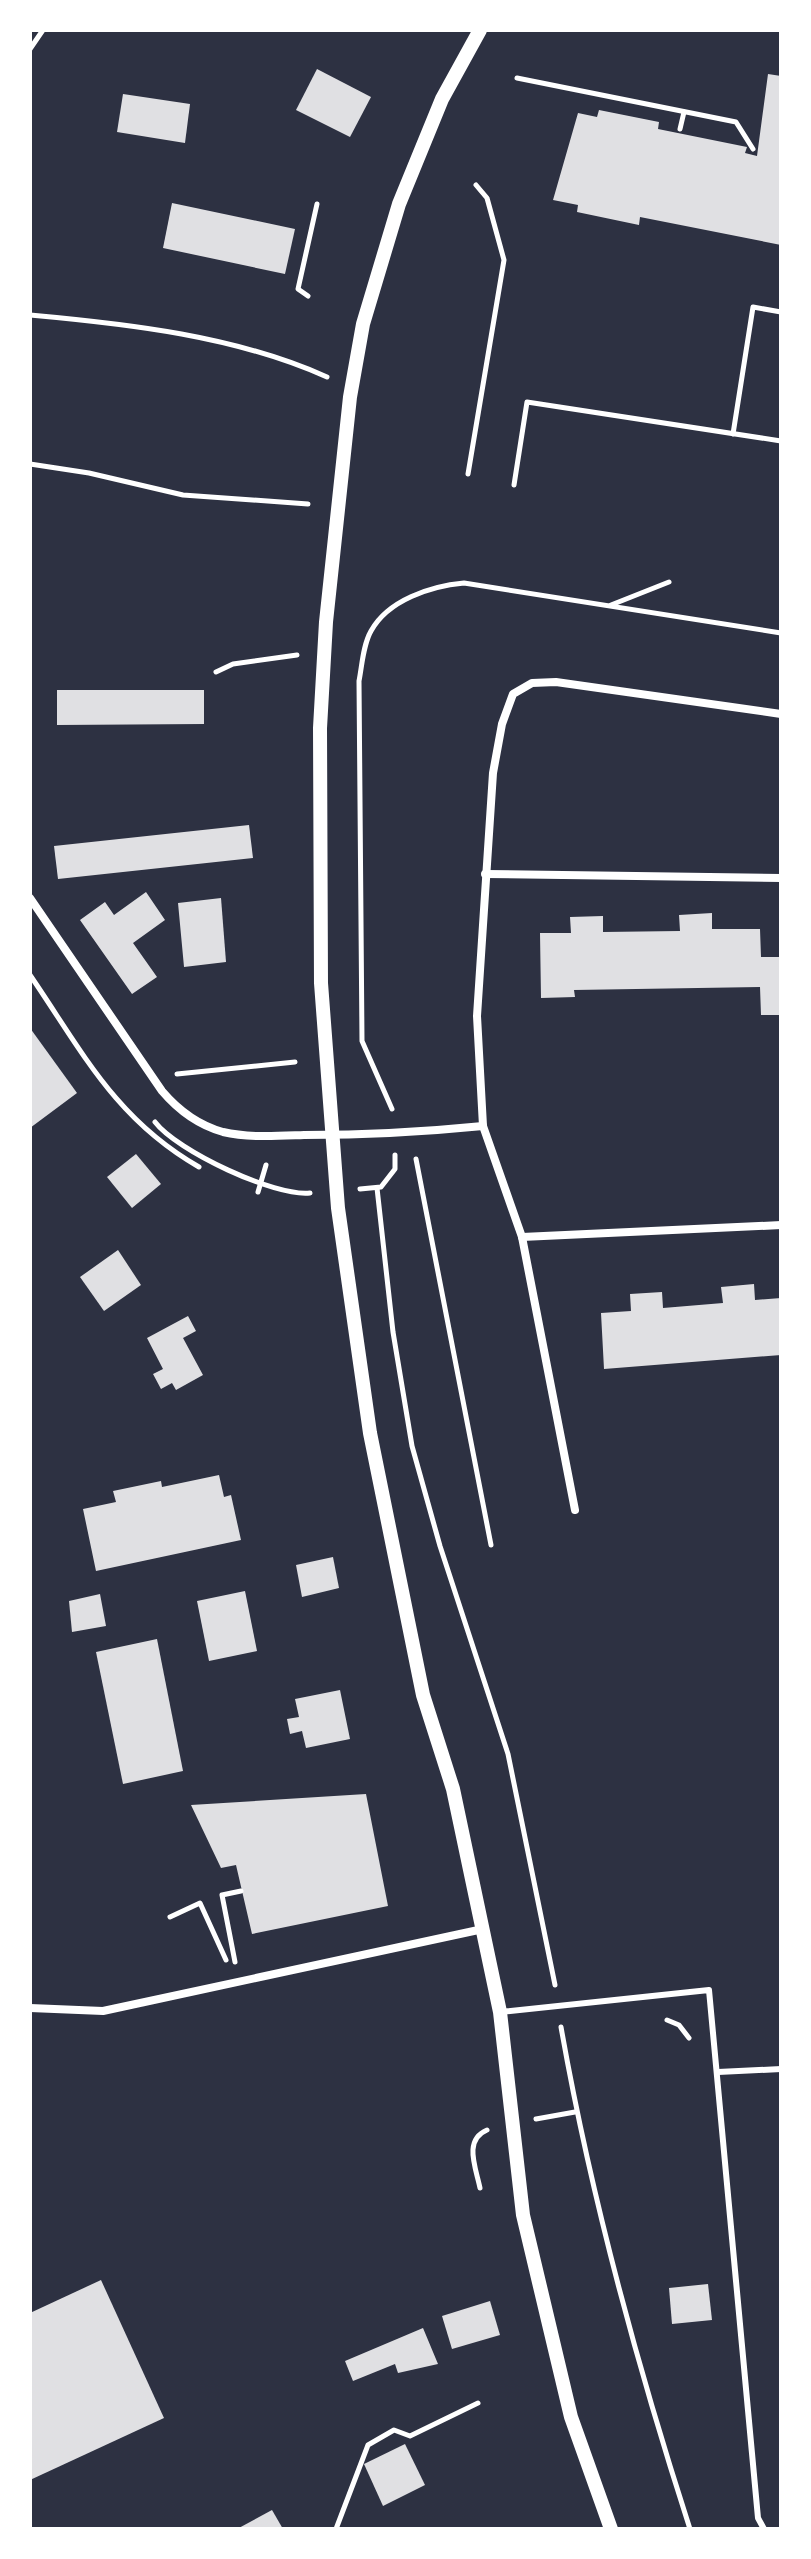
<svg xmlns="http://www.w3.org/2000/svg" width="811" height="2559" viewBox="0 0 811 2559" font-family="Inter,sans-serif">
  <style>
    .building { fill: #e0e0e3 }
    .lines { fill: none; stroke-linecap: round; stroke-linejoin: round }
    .path { stroke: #fff; stroke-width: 5 }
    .service { stroke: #fff; stroke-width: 6 }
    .minor { stroke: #fff; stroke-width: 8 }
    .tertiary { stroke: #fff; stroke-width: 14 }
  </style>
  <rect width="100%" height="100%" fill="#2d3142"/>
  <g class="building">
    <path d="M317,69L371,97L350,137L296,110Z"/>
    <path d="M768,74L781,76V245L640,217L639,225L577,212L578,205L553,200L578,113L597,117L599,110L659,122L658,129L747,147L745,153L757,156Z"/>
    <path d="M123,94L190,104L185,143L117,132Z"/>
    <path d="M172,203L295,229L285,274L163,248Z"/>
    <path d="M57,690H204V724L57,725Z"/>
    <path d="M249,825L253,858L58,879L54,846Z"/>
    <path d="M146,892L165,920L133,943L157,977L132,994L80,920L105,902L114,915Z"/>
    <path d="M221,898L226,962L184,967L178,903Z"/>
    <path d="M712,913V929H760L761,957H781V1015H761L760,987L574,990L575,997L541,998L540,933H571L570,917L603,916V932L680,931L679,915Z"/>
    <path d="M30,1028L77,1093L30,1128Z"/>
    <path d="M136,1154L161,1184L132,1208L107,1177Z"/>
    <path d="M118,1250L141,1285L104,1311L80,1277Z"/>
    <path d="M754,1284L755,1300L781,1298V1355L604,1369L601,1313L631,1311L630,1294L662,1292L663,1308L723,1303L721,1287Z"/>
    <path d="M188,1316L196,1331L183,1338L203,1375L176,1390L172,1383L161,1389L153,1374L163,1369L147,1338Z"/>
    <path d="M219,1475L224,1497L231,1495L241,1540L96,1571L83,1509L116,1502L113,1491L161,1481L162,1487Z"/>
    <path d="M333,1557L339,1588L302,1597L296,1565Z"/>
    <path d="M245,1591L257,1651L209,1661L197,1601Z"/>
    <path d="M100,1594L106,1626L72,1632L69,1601Z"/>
    <path d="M157,1639L183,1771L123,1784L96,1652Z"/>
    <path d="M340,1690L350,1739L306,1748L302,1731L290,1734L287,1719L299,1717L295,1699Z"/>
    <path d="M366,1794L388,1906L252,1934L236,1865L221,1868L191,1805Z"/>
    <path d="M101,2280L164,2418L30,2480V2313Z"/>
    <path d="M708,2284L712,2320L672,2324L669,2288Z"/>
    <path d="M490,2301L500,2335L452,2349L442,2316Z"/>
    <path d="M423,2328L438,2364L398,2373L395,2364L353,2381L345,2361Z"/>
    <path d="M405,2444L425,2485L383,2506L364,2464Z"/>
    <path d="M272,2510L283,2529H237Z"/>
  </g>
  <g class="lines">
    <g class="path">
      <path d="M30,49L43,30"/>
      <path d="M517,78L736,122L753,149"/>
      <path d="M680,129L684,112"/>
      <path d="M308,296L298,289L317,204"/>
      <path d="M30,315C129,324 236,336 327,377"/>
      <path d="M733,434L753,307L781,312"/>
      <path d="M30,464L89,473L183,495L308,504"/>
      <path d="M468,474L504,260L487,198L476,185"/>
      <path d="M514,485L527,402L781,441"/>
      <path d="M611,605L669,582"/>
      <path d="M216,672L233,664L297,655"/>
      <path d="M30,975C82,1051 115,1119 199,1167"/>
      <path d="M177,1074L295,1062"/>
      <path d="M392,1109L362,1041L359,681C362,666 363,645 371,631C388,600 431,586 464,583L781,633"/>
      <path d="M155,1122C177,1151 275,1197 310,1193"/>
      <path d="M416,1159L491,1545"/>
      <path d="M377,1188L393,1332L412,1446L440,1546L508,1754L555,1985"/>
      <path d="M360,1189L381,1187L395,1169V1155"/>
      <path d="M258,1192L266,1165"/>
      <path d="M170,1917L200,1903L226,1960"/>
      <path d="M235,1962L222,1895L241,1891"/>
      <path d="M667,2020L679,2025L689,2038"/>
      <path d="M561,2027C591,2197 637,2365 690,2529"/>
      <path d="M536,2119L575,2112"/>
      <path d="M480,2188C476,2168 463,2140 487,2130"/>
      <path d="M336,2529L368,2445L394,2430L410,2436L478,2403"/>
    </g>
    <g class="service">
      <path d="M500,2012L709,1990L758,2518L764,2529"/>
      <path d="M718,2072L781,2069"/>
    </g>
    <g class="minor">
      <path d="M485,874L781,878"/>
      <path d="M30,898L162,1091C179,1111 198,1125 223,1132C249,1138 277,1136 304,1135C364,1135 423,1132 483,1126"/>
      <path d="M522,1237L781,1225"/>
      <path d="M575,1510L522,1237L483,1126L477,1016L493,773L502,724L513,694L532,683L556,682L781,714"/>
      <path d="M30,2008L103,2011L483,1929"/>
    </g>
    <path class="tertiary" d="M480,30L442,99L399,204L363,324L350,397L326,622L320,728L321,983L338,1208L370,1433L423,1695L453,1789L500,2012L523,2215L571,2417L611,2529"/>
  </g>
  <rect width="811" height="2559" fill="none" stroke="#ffffff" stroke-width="64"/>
</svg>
